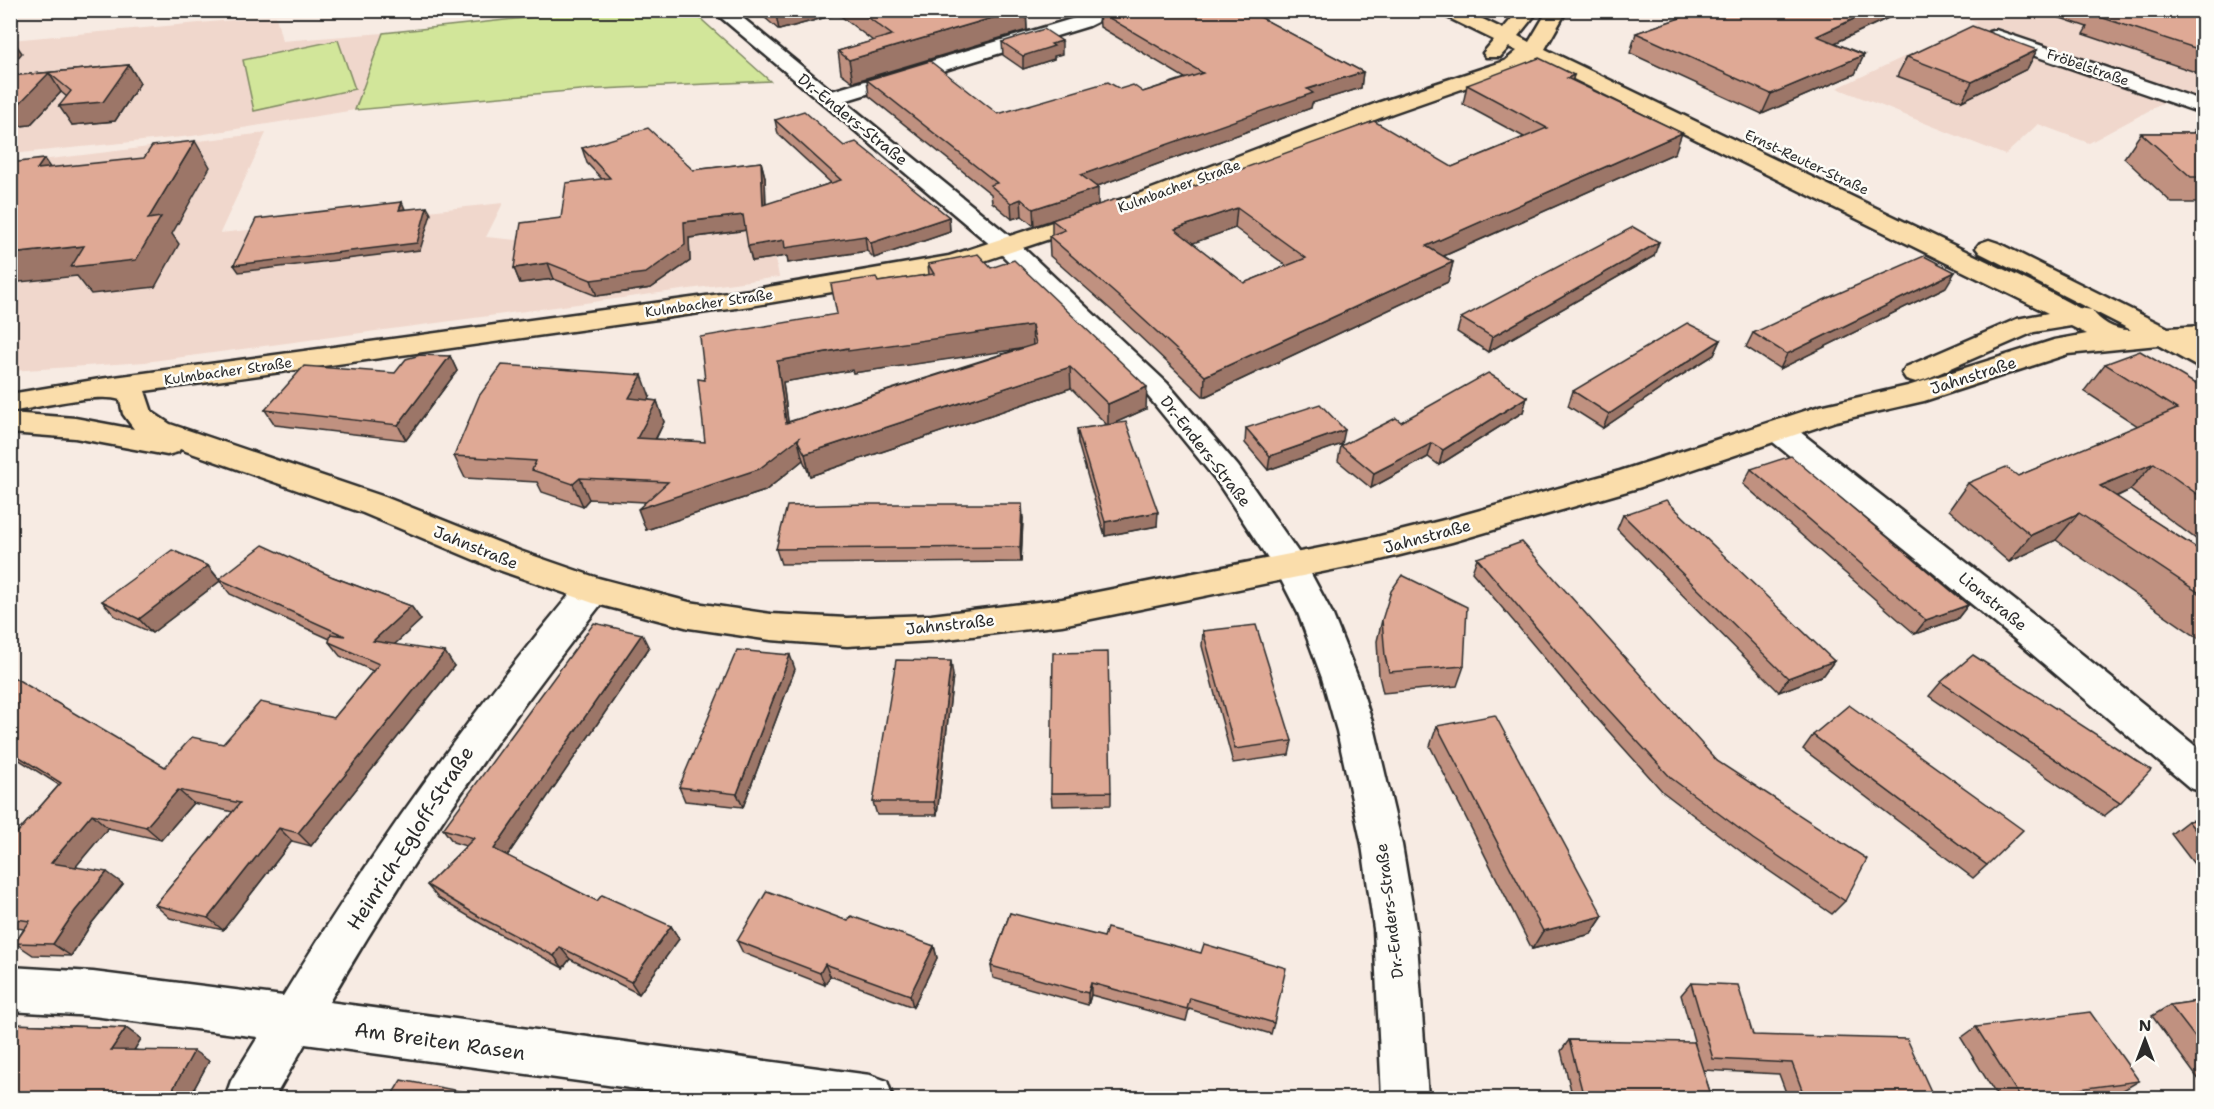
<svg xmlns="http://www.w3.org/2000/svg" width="2214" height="1109" viewBox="0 0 2214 1109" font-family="'Shantell Sans',sans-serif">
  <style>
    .built { fill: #f0d7cc }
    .green { fill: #d2e69a; stroke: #7e8862; stroke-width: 1.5 }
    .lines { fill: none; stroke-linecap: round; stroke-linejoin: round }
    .minor-casing { stroke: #2b2b2b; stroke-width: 5 }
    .secondary-casing { stroke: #2b2b2b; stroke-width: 5 }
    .primary-casing { stroke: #2b2b2b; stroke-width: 5 }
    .minor { fill: #fdfcf7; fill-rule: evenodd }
    .secondary { fill: #fdfcf7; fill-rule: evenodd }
    .primary { fill: #faddab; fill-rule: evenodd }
    .wall { fill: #c09180; stroke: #2b2b2b; stroke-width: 1.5; fill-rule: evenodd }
    .shaded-wall { fill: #9c7668; stroke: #2b2b2b; stroke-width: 1.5 }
    .building { fill: #dfa995; stroke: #2b2b2b; stroke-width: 1.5; fill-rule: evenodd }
    .labels { text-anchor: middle; stroke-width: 5; stroke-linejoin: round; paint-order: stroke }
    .far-street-label { font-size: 14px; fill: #2b2b2b; stroke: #fdfcf7 }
    .street-label { font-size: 16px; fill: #2b2b2b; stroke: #fdfcf7 }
    .near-street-label { font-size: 20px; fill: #2b2b2b; stroke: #fdfcf7 }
  </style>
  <rect width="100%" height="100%" fill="#f7ebe3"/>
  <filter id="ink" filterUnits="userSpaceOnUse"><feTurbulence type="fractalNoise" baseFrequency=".0167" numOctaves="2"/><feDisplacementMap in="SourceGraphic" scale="12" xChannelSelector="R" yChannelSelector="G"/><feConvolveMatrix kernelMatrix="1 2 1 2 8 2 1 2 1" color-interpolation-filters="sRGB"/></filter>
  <g filter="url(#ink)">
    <g class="built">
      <path d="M1960,11H2203V102L2185,95L2161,104L2089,143L2038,124L2005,155L1837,88L1977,23L1952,14Z"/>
      <path d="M276,16L282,41L383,33L355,110L192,136L11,154V40Z"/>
      <path d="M266,133L220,233L503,203L486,237L517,240L767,209L779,277L145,362L11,371L10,182L25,162Z"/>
    </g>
    <g class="green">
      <path d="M591,11H692L770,81L580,90L355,110L383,33Z"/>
      <path d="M338,40L355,89L254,111L243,60Z"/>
    </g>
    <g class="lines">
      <g class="minor-casing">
        <g id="minor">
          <path d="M712,10H733L832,91L1075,18L1081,15V10H1100L1097,22L1089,26L844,101L1017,242L1021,247L1017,252L1008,255L999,252Z"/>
          <path d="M1996,30L2204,101V114L1989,40L1986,36L1989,32Z"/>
          <path d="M1779,421L1790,424L2036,617L2204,753V792L2190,788L2012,637L1768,438L1764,431L1768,424Z"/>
          <path d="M593,577L605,581L610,590L605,599C503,727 411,861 329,1002L870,1075L887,1081L893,1098H703L305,1044L274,1098H225L231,1081L258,1037L93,1016L10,1011V967L93,972L283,996C372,850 471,712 581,581Z"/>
        </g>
      </g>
      <g class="secondary-casing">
        <path id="secondary" d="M1008,239L1017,242L1167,383L1238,466L1303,559L1332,613L1358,678L1375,731L1402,845L1416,929L1428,1098H1382L1374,929L1362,845L1337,731L1322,678L1298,613L1278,574L1216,480L1147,395L999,252L995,247L999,242Z"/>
      </g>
      <g class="primary-casing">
        <path id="primary" d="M1439,10H1464L1503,29L1519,10H1539L1518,36L1529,42L1548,10H1567L1545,49L2030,282L2079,308L2092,310C2100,322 2115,331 2131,330L1980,253L1976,248L1980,243L1989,240L1998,243L2168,328L2204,326V342L2195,343L2204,347V368L2194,365L2158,345L2068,354L1924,401L1836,421L1641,487L1452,542L1376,561L1062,625L931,641L847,646L771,640L689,628L593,603L496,569L363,513L180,449L178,452L167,455L75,438L10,433V413L75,418L134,429L123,414L120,400C98,392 36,408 10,412V394L100,379L750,290L949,256L1141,193L1377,103L1505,61L1517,51L1509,47L1500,57H1486L1483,53L1494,40L1441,14ZM1533,59L2048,313L2017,319L1906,367L1902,373L1906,379L1916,382L1926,379L2034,332L2071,326L2087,334L2054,340L1908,386L1820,406L1620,471L1452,518L1376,537L1062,599L931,615L847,618L771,614L689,602L598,578L520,551L385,497L170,424L152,412L145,391L750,306L954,271L1157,203L1393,113L1519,69Z"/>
      </g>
      <use href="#minor" class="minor"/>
      <use href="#secondary" class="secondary"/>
      <use href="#primary" class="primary"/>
    </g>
    <g class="wall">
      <path d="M756,10H1026L1027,30L853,82L841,73L838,51L873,41L838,14L779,30Z"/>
      <path d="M1104,10H1254V14L1363,72L1361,88L1312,103L1311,108L1095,187L1098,205L1034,226L1022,216L1012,219L992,202L991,194L869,96L867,80L998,114L1120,89L1143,92L1185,78L1100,27L1099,12Z"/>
      <path d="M1699,10H1905L1835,43L1864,55L1855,74L1762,114L1630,53L1636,33L1680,18Z"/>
      <path d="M2037,10H2204V75L2083,34L2087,27Z"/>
      <path d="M1002,42L1062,54L1054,56V59L1023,69L1003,55Z"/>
      <path d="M2037,50L2027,69L1962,101L1897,76L1907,57Z"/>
      <path d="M129,65L140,83L115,121L72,125L67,97L61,92L30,125L10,127V76Z"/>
      <path d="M1574,75L1572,81L1675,153L1444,256L1453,262L1448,282L1204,397L1118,316L1050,256L1049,236L1052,235V220L1126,207L1452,167L1524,137L1463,104L1467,85ZM1235,228L1287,266L1244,283L1192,243Z"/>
      <path d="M775,120L844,146L949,217L950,232L874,258L867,251L788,263L787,256L752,261L746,230L689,238L690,261L651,288L597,296L554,279L520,283L514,268L561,218L602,179L587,163L582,148L693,170L761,162L765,177L766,205L831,183L778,134Z"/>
      <path d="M2195,130H2204V203H2172L2124,158L2141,133H2193Z"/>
      <path d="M1654,256L1488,352L1457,332L1461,318Z"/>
      <path d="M928,264L991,268L1146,409L1112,424L1157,526L1105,536L1078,443L1077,429L1107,425L1071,388L810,476L803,460L765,491L646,530L645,502L589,499L583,506L542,492L537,482L465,478L454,456L650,397L648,400L657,401L664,422L656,439L705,442V380L837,314L878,282L929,275ZM1021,348L788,422L783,382L852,370L853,373Z"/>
      <path d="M1946,287L1780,369L1746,347L1753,333Z"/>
      <path d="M1721,340L1714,355L1677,378L1603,428L1568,406L1573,391Z"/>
      <path d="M450,356L457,371L406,440L275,425L265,410L395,373Z"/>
      <path d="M2105,364L2204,389V545L2130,490L2116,497L2204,553V642L2056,540L2009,562L1949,510L1968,483L2018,476L2138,426L2084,391Z"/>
      <path d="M1527,397L1523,412L1439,465L1428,457L1371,488L1338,461L1341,446L1401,422Z"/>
      <path d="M1246,428L1342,444L1268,470L1245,443Z"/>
      <path d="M1751,469L1968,605L1957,619L1915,634L1743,484Z"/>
      <path d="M1623,515L1834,661L1824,675L1779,692L1617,529Z"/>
      <path d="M1023,518L1021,562L781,564L776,549Z"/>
      <path d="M1477,558L1717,761L1845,901L1832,914L1743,853L1663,792L1568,686L1472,572Z"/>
      <path d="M208,566L219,579L333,577L411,606L421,620L394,644L454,666L311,846L292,841L223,930L170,918L155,905L233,812L193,803L161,840L108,828L75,867L123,884L91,924L71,956L33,955L15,943L24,929L10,927V841L59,785L10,754V682L165,767L223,744L334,718L373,671L340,656L329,642L330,639L230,594L220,581L152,633L115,616L102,601Z"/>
      <path d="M1382,620L1464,666L1457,686L1383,693L1379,676L1377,641Z"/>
      <path d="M1203,631L1292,741L1289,755L1233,763L1202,646Z"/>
      <path d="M649,648L507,856L597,901L671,926L679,939L639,994L570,959L563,968L490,929L438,898L427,885L466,846L453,842L443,829Z"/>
      <path d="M795,669L743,807L685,801L679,787Z"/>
      <path d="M953,675L937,815H877L873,802Z"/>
      <path d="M1941,682L2120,803L2104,816L1929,696Z"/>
      <path d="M1437,726L1603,916L1591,934L1532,949L1430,746Z"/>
      <path d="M1813,735L1987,865L1973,878L1803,749Z"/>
      <path d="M1111,792V805L1052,806L1051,793Z"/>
      <path d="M2204,819V877L2171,834L2188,821Z"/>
      <path d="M1010,913L1274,1023L1271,1034L1189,1009L1186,1021L1091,995L1088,1005L993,978L991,966Z"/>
      <path d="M848,921L934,946L937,958L913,1007L830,976L825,985L743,953L737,941Z"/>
      <path d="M1691,983L1753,1035L1934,1098H1788L1779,1074L1703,1070L1712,1098H1573L1561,1051L1569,1040L1695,1044L1681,995Z"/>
      <path d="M2204,1000V1083L2202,1084L2152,1016L2170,1005Z"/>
      <path d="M10,1024L126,1028L141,1039L134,1050L209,1061L189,1098H10Z"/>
      <path d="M1976,1027L2139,1081L2120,1092L2069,1098H1998L1961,1038Z"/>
    </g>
    <g class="shaded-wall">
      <path d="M775,10H838V14L779,30Z"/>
      <path d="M1019,10H1026L1027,30L853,82L849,60Z"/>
      <path d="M1873,10H1905L1809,55L1817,36Z"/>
      <path d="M10,36L22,53L10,67Z"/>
      <path d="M1062,41V54L1054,56V59L1023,69V56L1051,44Z"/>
      <path d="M2037,50L2027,69L1962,101L1972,82Z"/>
      <path d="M1864,55L1855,74L1762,114L1771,94Z"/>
      <path d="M129,65L140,83L115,121L72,125L59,106Z"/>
      <path d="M1363,72L1361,88L1312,103L1311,108L1081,192V175L1307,89Z"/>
      <path d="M49,73L61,92L30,125L10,127V107Z"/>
      <path d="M1574,75L1569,94L1567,78Z"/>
      <path d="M1682,133L1675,153L1421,266L1426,246Z"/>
      <path d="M195,141L210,167L172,234L179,244L155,287L91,294L77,276L10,283V254L84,246L148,219Z"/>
      <path d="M44,159L62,185L37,169Z"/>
      <path d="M761,162L765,177L766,221L763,205Z"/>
      <path d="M1098,188V205L1034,226L1033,209Z"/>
      <path d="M1021,199L1022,216L1012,219L1011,203Z"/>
      <path d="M402,202L405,209L399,210Z"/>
      <path d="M427,207L431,214L420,250L239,272L234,265Z"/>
      <path d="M1237,208L1235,228L1174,250L1175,229Z"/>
      <path d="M743,215L747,230L689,238L690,261L651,288L597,296L591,280L684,222Z"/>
      <path d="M949,217L950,232L874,258L871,243Z"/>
      <path d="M865,236L867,251L788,263L787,256L752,261L748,246L784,240Z"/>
      <path d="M1659,242L1654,256L1488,352L1492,337Z"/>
      <path d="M1453,262L1448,282L1204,397L1205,376Z"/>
      <path d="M548,263L554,279L520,283L514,268Z"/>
      <path d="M1955,272L1946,287L1780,369L1787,354Z"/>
      <path d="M1032,325L1033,347L853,373L852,370L783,382L791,444L799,438L798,441L803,460L765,491L646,530L638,509L786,423L777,361L848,348Z"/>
      <path d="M1721,340L1714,355L1677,378L1603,428L1609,414L1684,364Z"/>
      <path d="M450,356L457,371L406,440L398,425Z"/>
      <path d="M1070,367L1071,388L810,476L805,454Z"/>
      <path d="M642,375L650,397L637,420L629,398Z"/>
      <path d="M1147,387L1146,409L1108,426V404Z"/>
      <path d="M1527,397L1523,412L1439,465L1443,450Z"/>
      <path d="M657,401L664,422L645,459L637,438Z"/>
      <path d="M1345,430L1342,444L1268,470L1270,456Z"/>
      <path d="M1432,443L1428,457L1371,488L1374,473Z"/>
      <path d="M2154,463L2130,490L2077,514L2100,486Z"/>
      <path d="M580,478L589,499L583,506L573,484Z"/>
      <path d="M1022,504L1023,518L1021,562L1020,547Z"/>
      <path d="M1158,512L1157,526L1105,536V522Z"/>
      <path d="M2079,513L2056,540L2009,562L2031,535Z"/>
      <path d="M208,566L220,581L152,633L139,619Z"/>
      <path d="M1968,605L1957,619L1915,634L1926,620Z"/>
      <path d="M411,606L421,620L383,655L373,641Z"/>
      <path d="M642,634L649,648L503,862L494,849Z"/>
      <path d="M445,652L454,666L311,846L298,833Z"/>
      <path d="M790,655L795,669L743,807L737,794Z"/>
      <path d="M951,661L953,675L937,815L934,802Z"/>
      <path d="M1834,661L1824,675L1779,692L1788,678Z"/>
      <path d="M178,790L193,803L161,840L146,827Z"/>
      <path d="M92,814L108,828L68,876L51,863Z"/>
      <path d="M279,828L292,841L223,930L208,918Z"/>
      <path d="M107,872L123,884L91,924L71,956L53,944L75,911Z"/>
      <path d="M1603,916L1591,934L1532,949L1543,931Z"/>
      <path d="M671,926L679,939L639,994L631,982Z"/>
      <path d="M934,946L937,958L913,1007L910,995Z"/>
      <path d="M560,947L570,959L563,968L554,956Z"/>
      <path d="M825,964L830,976L825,985L820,973Z"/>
      <path d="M1091,983V995L1088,1005V993Z"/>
      <path d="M126,1028L141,1039L128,1060L111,1050Z"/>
      <path d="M194,1051L209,1061L189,1098H168Z"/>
    </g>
    <g class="building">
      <path d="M858,10H1019L849,60L838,51L892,35Z"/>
      <path d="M1104,10H1247L1363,72L1307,89L1313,93L1081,175L1098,188L1033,209L1021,199L1011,203L990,185L997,183L867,80L930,61L998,114L1108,82L1120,89L1133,85L1143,92L1203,73L1099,12Z"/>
      <path d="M1699,10H1873L1817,36L1864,55L1771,94L1636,33L1680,18Z"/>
      <path d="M2103,10H2204V51L2094,15Z"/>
      <path d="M1972,26L2037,50L1972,82L1907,57Z"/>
      <path d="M1044,29L1062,41L1051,44L1054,46L1023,56L1002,42Z"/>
      <path d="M1539,58L1574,75L1567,78L1682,133L1426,246L1453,262L1205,376L1118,296L1049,236L1065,230L1052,220L1116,199L1126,207L1184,190L1374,121L1452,167L1547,128L1467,85ZM1237,208L1306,258L1244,283L1175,229Z"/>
      <path d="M129,65L103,102L59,106L71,91L49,73L17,106L10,107V76Z"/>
      <path d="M804,111L844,146L856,142L949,217L871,243L865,236L785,248L784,240L748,246L743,215L684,222L685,245L646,273L591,280L548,263L514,268L521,223L561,218L566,183L610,178L582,148L648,128L693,170L761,162L763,205L841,180L775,120Z"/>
      <path d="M2195,130H2204V177H2191L2141,133H2199Z"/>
      <path d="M195,141L148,219L161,217L136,260L71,267L84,246L10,254V163L44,159L37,169L144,158L152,146Z"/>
      <path d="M402,202L399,210L427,207L417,243L234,265L256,219Z"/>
      <path d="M1633,227L1659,242L1492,337L1461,318Z"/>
      <path d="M978,254L991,268L1014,260L1147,387L1108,404L1070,367L805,454L798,441L799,438L759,469L638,509L668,482L580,478L573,484L532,470L536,461L454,456L479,396L502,365L642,375L629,398L657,401L637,438L705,442L698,379L705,380L700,337L837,314L831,284L876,277L878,282L934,274L928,264ZM1032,325L1036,344L786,423L777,361L848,348V351Z"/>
      <path d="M1924,256L1955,272L1787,354L1753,333L1830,297Z"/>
      <path d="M1687,323L1721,340L1684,364L1609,414L1573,391Z"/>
      <path d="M2140,351L2204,389V499L2154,463L2100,486L2204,553V596L2079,513L2031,535L1968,483L2006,467L2018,476L2177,409L2105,364Z"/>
      <path d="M420,355L450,356L398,425L265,410L304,366L395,373L406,359Z"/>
      <path d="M1488,373L1527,397L1443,450L1432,443L1374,473L1341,446L1396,418L1401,422Z"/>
      <path d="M1320,404L1345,430L1270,456L1246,428Z"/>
      <path d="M1126,422L1158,512L1105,522L1077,429Z"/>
      <path d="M1791,456L1968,605L1926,620L1751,469Z"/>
      <path d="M1666,500L1834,661L1788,678L1623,515Z"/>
      <path d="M866,504H1022L1020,547L776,549L787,506Z"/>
      <path d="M1522,542L1717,761L1867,859L1845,901L1753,839L1671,778L1574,672L1477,558Z"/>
      <path d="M263,545L333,577L411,606L373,641L445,652L298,833L279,828L208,918L155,905L240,803L178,790L146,827L92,814L51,863L107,872L75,911L53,944L15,943L30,921L10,918V841L61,783L10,751V682L15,678L165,767L192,737L223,744L260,702L334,718L379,664L329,642L331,634L345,636L219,579Z"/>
      <path d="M172,550L208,566L139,619L102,601Z"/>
      <path d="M1402,575L1467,607L1464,666L1389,672L1385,656L1382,620L1391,591Z"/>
      <path d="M594,623L642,634L494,849L597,901L602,895L671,926L631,982L560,947L554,956L480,917L427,885L474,838L443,829Z"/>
      <path d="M1256,625L1292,741L1235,749L1203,631Z"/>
      <path d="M737,650L790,655L737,794L679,787Z"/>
      <path d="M1108,652L1111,792L1051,793L1053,653Z"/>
      <path d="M1973,655L2151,770L2120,803L1941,682Z"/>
      <path d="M896,660L951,661L934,802H873Z"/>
      <path d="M1849,705L2023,830L1987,865L1813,735Z"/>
      <path d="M1495,715L1603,916L1543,931L1437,726Z"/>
      <path d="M2204,819V841L2188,821Z"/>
      <path d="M767,891L848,921L851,916L934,946L910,995L825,964L820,973L737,941Z"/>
      <path d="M1010,913L1104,937L1107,928L1201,953L1204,944L1286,968L1274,1023L1190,998L1187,1009L1091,983L1088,993L991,966Z"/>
      <path d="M1691,983L1738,985L1753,1035L1907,1039L1934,1098H1805L1792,1063L1713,1059Z"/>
      <path d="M2204,1000V1049L2170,1005Z"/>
      <path d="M2090,1012L2139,1081L2020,1097L1976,1027Z"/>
      <path d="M10,1024L126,1028L111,1050L194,1051L168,1098H73L10,1096Z"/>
      <path d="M1569,1040L1694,1042L1712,1098H1584Z"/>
      <path d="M401,1080L496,1098H390Z"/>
    </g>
  </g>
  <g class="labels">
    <g class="far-street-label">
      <text transform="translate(2088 67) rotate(19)" y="5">Fröbelstraße</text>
      <text transform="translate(1807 162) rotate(25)" y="5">Ernst-Reuter-Straße</text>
      <text transform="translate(1179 186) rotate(-20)" y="5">Kulmbacher Straße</text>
      <text transform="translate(709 303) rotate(-8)" y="5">Kulmbacher Straße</text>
      <text transform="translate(228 371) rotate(-8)" y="5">Kulmbacher Straße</text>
    </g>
    <g class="street-label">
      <text transform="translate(853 119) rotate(39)" y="6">Dr.-Enders-Straße</text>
      <text transform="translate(1973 375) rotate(-18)" y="6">Jahnstraße</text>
      <text transform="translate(1206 451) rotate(52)" y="6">Dr.-Enders-Straße</text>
      <text transform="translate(1427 536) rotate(-15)" y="6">Jahnstraße</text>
      <text transform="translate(476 547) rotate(22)" y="6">Jahnstraße</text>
      <text transform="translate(1993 601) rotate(39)" y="6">Lionstraße</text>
      <text transform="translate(950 624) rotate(-6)" y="6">Jahnstraße</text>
      <text transform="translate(1389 911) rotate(-97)" y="6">Dr.-Enders-Straße</text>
    </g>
    <g class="near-street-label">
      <text transform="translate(410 838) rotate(-57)" y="7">Heinrich-Egloff-Straße</text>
      <text transform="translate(440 1041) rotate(8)" y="7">Am Breiten Rasen</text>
    </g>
  </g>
  <rect width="2214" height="1109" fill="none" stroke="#fdfcf7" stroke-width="36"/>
  <rect x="18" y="18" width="2178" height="1073" fill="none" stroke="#2b2b2b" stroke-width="2" filter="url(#ink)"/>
  <g transform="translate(2145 1040)" stroke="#fdfcf7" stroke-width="4.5" paint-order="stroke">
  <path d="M0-4.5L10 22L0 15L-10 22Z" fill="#2b2b2b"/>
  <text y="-9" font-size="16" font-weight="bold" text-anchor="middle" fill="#2b2b2b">N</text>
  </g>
</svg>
